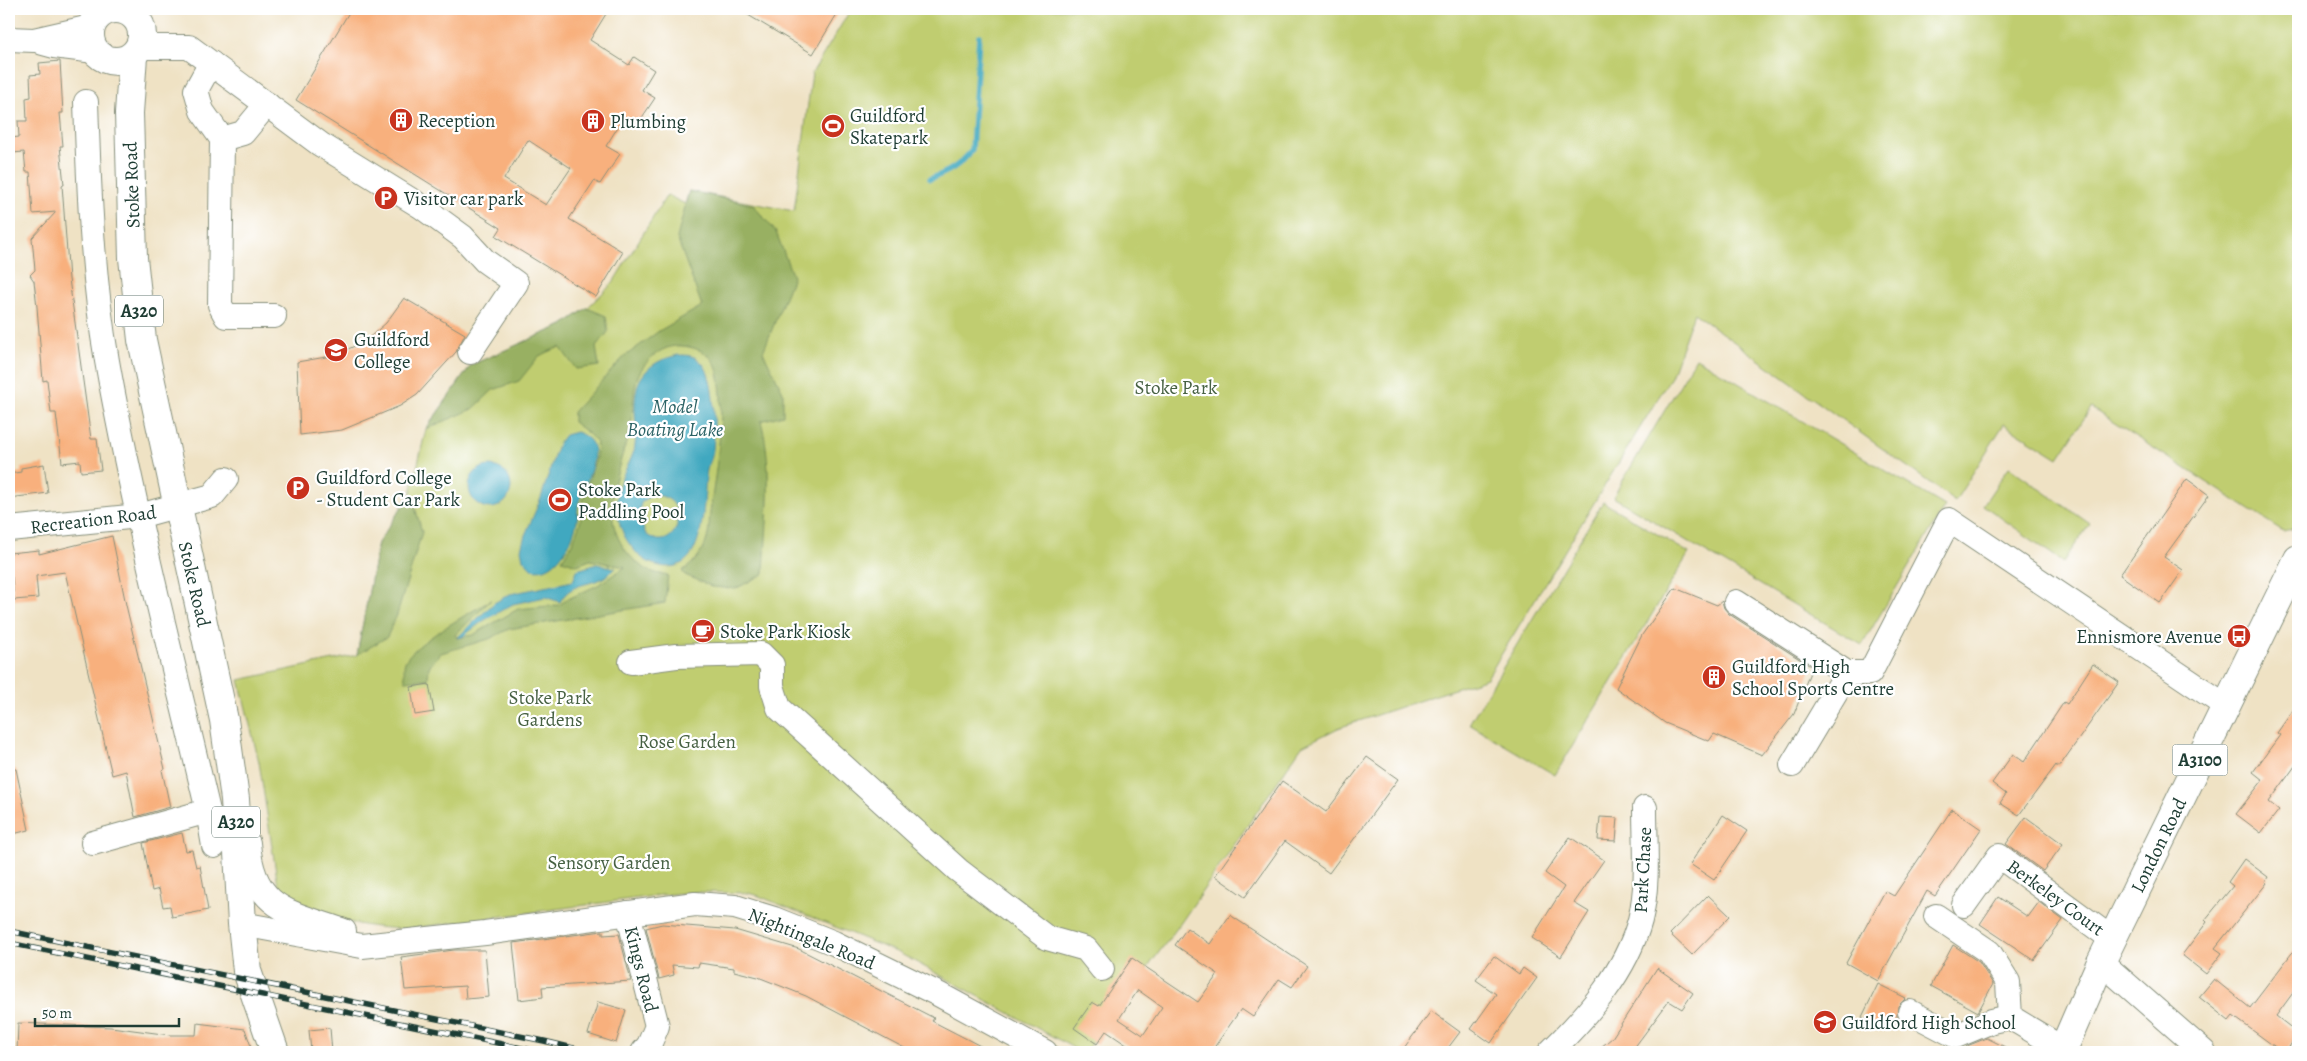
<svg xmlns="http://www.w3.org/2000/svg" width="2307" height="1061" viewBox="0 0 2307 1061" font-family="Alegreya,serif">
  <style>
    .green { fill: #c0cd6f; stroke: #708552 }
    .forest { fill: #98b062; stroke: #5c764b }
    .water { fill: #40a8c0; stroke: #30727a; fill-rule: evenodd }
    .lines { fill: none; stroke-linecap: round; stroke-linejoin: round }
    .stream { stroke: #40a8c0; stroke-width: 5.5 }
    .building { fill: #f8b07d; fill-rule: evenodd }
    .minor-casing { stroke: #87907c; stroke-width: 26 }
    .major-casing { stroke: #87907c; stroke-width: 30 }
    .minor { stroke: #fff; stroke-width: 24 }
    .major { stroke: #fff; stroke-width: 28 }
    .rail-casing { stroke: #1f3d34; stroke-width: 5.5 }
    .rail { stroke: #fff; stroke-width: 4; stroke-dasharray: 11; stroke-linecap: butt }
    .labels { text-anchor: middle; stroke-width: 4.5; stroke-linejoin: round; paint-order: stroke }
    .shield { fill: #fff; stroke: #627771; stroke-width: 1 }
    .shield-label { font-size: 18px; font-weight: bold; fill: #1f3d34 }
    .poi-label { font-size: 19px; fill: #1f3d34; stroke: #fff; text-anchor: start }
    .street-label { font-size: 19px; fill: #1f3d34; stroke: #fff }
    .park-label { font-size: 19px; fill: #476143; stroke: #fff }
    .water-label { font-size: 20px; font-style: italic; fill: #2b6265; stroke: #fff }
  </style>
  <rect width="100%" height="100%" fill="#fff"/>
  <filter id="ink" filterUnits="userSpaceOnUse"><feTurbulence type="fractalNoise" baseFrequency=".02" numOctaves="2"/><feDisplacementMap in="SourceGraphic" scale="10" xChannelSelector="R" yChannelSelector="G"/><feConvolveMatrix kernelMatrix="1 2 1 2 8 2 1 2 1" color-interpolation-filters="sRGB"/></filter>
  <filter id="wash" filterUnits="userSpaceOnUse"><feTurbulence type="fractalNoise" baseFrequency=".0096" numOctaves="4" result="noise"/><feDisplacementMap in="SourceGraphic" scale="20" xChannelSelector="R" yChannelSelector="G"/><feGaussianBlur stdDeviation="1.12" result="paint"/><feColorMatrix in="noise" values="0 0 0 0 0 0 0 0 0 0 0 0 0 0 0 0 0 1.4 0 .05"/><feComposite in="paint" operator="in"/></filter>
  <g filter="url(#wash)">
    <rect width="100%" height="100%" fill="#efe2c4"/>
    <g class="green">
      <path d="M851,9H2298V517L2292,529L2283,531L2091,408L2058,458L2004,424L1955,501L1694,313L1671,377L1487,678L1338,728L1302,746L1180,924L1085,1052H1081L899,953L759,896L748,893L697,892L661,895L406,929C363,928 313,918 279,892L259,762L239,680L357,655L378,543L411,493L426,429L471,365L563,325L587,308L612,284L667,195L685,204L689,191L794,211L812,73Z"/>
      <path d="M1696,358L1945,506L1862,645L1613,497Z"/>
      <path d="M2009,467L2090,524L2063,562L1983,505Z"/>
      <path d="M1603,502L1689,553L1555,775L1469,724Z"/>
    </g>
    <g class="forest">
      <path d="M689,191L753,205L776,232L793,277L763,352L783,392V415L761,421C774,470 766,523 764,574L735,589L713,587L685,575L682,571C693,564 701,555 706,542C710,531 709,517 711,505C715,476 731,382 712,359C703,350 693,347 682,346C663,344 645,360 638,376C632,391 634,410 631,425C620,469 594,518 632,558C643,569 653,574 668,575L665,603L509,629L489,639L441,653L429,667L428,679L405,681C405,675 403,667 405,662C413,643 472,612 491,600L455,635L457,638L473,635L518,609L559,605L568,599L598,585L625,567L590,560L577,565L562,560L572,544L580,523L582,503L596,457L597,443L589,434L573,422V412L624,357L659,331L702,306L677,238Z"/>
      <path d="M587,308L606,316L608,332L596,347L599,366L576,369L560,347L539,356L519,381L493,390L473,409L426,429L471,365L563,325Z"/>
      <path d="M411,493L422,532L397,615L387,637L357,655L378,543Z"/>
    </g>
    <g class="water">
      <path d="M678,355C688,355 695,355 702,363C716,377 716,436 712,456C711,461 708,465 707,470C702,497 709,576 660,566C645,563 636,554 628,542C616,524 613,496 622,477C626,467 634,456 635,445C638,425 630,396 641,378C651,363 662,359 678,355ZM651,495C697,494 677,560 646,534L638,517L641,503Z"/>
      <path d="M576,432C583,434 591,439 593,446C598,461 583,488 579,502C577,508 578,515 577,521C573,541 556,576 532,569L523,559L521,549L525,535L541,498L558,444L565,435Z"/>
      <circle cx="490" cy="487" r="21"/>
      <path d="M597,564L616,568C612,571 608,575 603,578C587,586 570,583 560,602L545,597L513,604L483,621L462,637L457,638L494,603L510,594L573,581L577,570Z"/>
    </g>
    <g class="lines">
      <path class="stream" d="M930,179C948,172 960,166 972,150L979,36"/>
    </g>
    <g id="blocks">
      <g class="building">
        <path d="M351,9H609L590,40L629,65L634,57L654,70L642,90L655,98L637,125L624,117L606,146L620,154L600,184L594,181L569,219L623,252L596,297L496,236L501,228L296,100ZM528,140L571,168L546,205L504,179Z"/>
        <path d="M738,9H840L813,54Z"/>
        <path d="M60,61L63,113H60L63,146H60L64,185H62L69,279L91,439H97L101,470L81,472L80,461L62,463L56,413H51L47,380L43,381L37,307L34,281L30,275L35,270L32,238L56,212L33,214L30,172H26L24,152L12,153L11,138L19,137L18,121H27L26,98L31,97L30,75L40,74L39,63Z"/>
        <path d="M404,298L465,334L456,352L417,395L400,406L342,430L300,435L297,362L332,356L364,342L386,323Z"/>
        <path d="M44,464L48,493L9,498V474L21,472V468Z"/>
        <path d="M2187,479L2209,495L2164,557L2183,570L2160,603L2120,575Z"/>
        <path d="M112,536L126,605L165,769L162,770L170,807L135,817L126,771L112,775L65,572L36,576L38,598L14,600L12,577H9V553L39,550V554Z"/>
        <path d="M1675,588L1717,605L1722,601L1724,608L1729,614L1812,667L1794,714L1762,755L1714,734L1709,741L1665,723L1616,688L1642,635Z"/>
        <path d="M2093,664L2119,682L2059,767L2056,765L2019,815L2000,803L2006,794L1992,783L2013,754L2024,762L2064,702L2067,704Z"/>
        <path d="M429,684L434,712L415,715L411,687Z"/>
        <path d="M2298,703V762L2269,802L2279,810L2261,833L2236,814L2263,780L2253,772L2280,735L2277,733Z"/>
        <path d="M1367,757L1398,779L1329,873L1285,841L1245,897L1215,876L1282,781L1326,812Z"/>
        <path d="M16,769L29,830L9,835V770Z"/>
        <path d="M1952,809L1981,829L1935,896L1927,891L1878,981L1846,963L1885,891L1894,896Z"/>
        <path d="M1723,815L1747,831L1714,880L1690,864Z"/>
        <path d="M1600,817L1618,818L1616,841L1598,840Z"/>
        <path d="M2026,817L2063,844L2043,871L2006,844Z"/>
        <path d="M182,833L186,851L192,850L196,867L200,866L208,910L172,917L170,906L163,907L159,889L152,891L143,843Z"/>
        <path d="M1570,837L1604,860L1574,903L1589,912L1561,957L1532,938L1564,887L1545,873Z"/>
        <path d="M2244,859L2268,877L2265,882L2267,883L2215,948L2222,953L2206,974L2182,955L2207,922L2205,920L2233,886L2228,882Z"/>
        <path d="M1708,895L1730,916L1692,955L1670,934Z"/>
        <path d="M1998,897L2028,917L2039,902L2063,920L2034,960L1980,924Z"/>
        <path d="M1230,915L1307,966L1292,987L1279,979L1253,1017L1241,1009L1211,1052H1132L1134,1050L1106,1031L1097,1044L1074,1028L1092,1002L1099,1006L1132,958L1198,1002L1218,974L1175,945L1187,928L1210,944ZM1138,990L1162,1007L1143,1035L1119,1019Z"/>
        <path d="M662,924L735,930L799,949L934,1018L932,1021L992,1052H912L806,996L758,977L734,971V968L699,963L698,967L672,965L674,975L659,979L646,928Z"/>
        <path d="M603,931V935L619,934L631,981L542,987L543,997L519,1000L513,943Z"/>
        <path d="M1953,945L1979,962L1993,984L1978,1012L1931,986Z"/>
        <path d="M2298,945V986L2276,1016L2298,1033L2286,1052H2282L2233,1016L2229,1021L2199,997L2214,979L2250,1008Z"/>
        <path d="M454,950H485L489,997L466,999L465,986L405,990L401,957Z"/>
        <path d="M1494,956L1519,974L1523,968L1537,978L1491,1043L1471,1029L1496,994L1476,980Z"/>
        <path d="M1657,968L1693,993L1682,1009L1669,1001L1631,1052H1595L1612,1038Z"/>
        <path d="M1878,984L1906,998L1898,1006L1897,1016L1890,1031L1862,1017Z"/>
        <path d="M598,1002L626,1010L616,1043L588,1034Z"/>
        <path d="M1431,1011L1460,1032L1445,1052H1401Z"/>
        <path d="M18,1023L111,1027L170,1035H196L197,1023L245,1029L253,1052H17Z"/>
        <path d="M330,1028L332,1052H311L309,1030Z"/>
        <path d="M1987,1038L2015,1052H1964L1967,1046Z"/>
      </g>
    </g>
  </g>
  <g filter="url(#ink)">
    <use href="#blocks" fill-opacity="0" stroke="#87907c" stroke-width="1"/>
    <g class="lines">
      <g class="minor-casing">
        <g id="minor">
          <path d="M133,15L137,9"/>
          <path d="M9,39L34,40L91,27"/>
          <path d="M43,43L54,46L95,51"/>
          <path d="M139,49L146,47H189L320,144L422,207L463,237L485,261L516,283L470,352"/>
          <path d="M211,63L196,90L202,111L222,139L220,305L226,316H274"/>
          <path d="M86,102C89,189 92,275 107,361C134,512 173,662 208,811L214,846"/>
          <path d="M222,139L243,133L267,104"/>
          <path d="M9,529L139,516L212,496L226,479"/>
          <path d="M1736,602L1847,673H1870L1949,520L2226,706"/>
          <path d="M631,662L676,656L761,654L772,665V686L779,708L958,870L1047,938L1086,949L1102,969"/>
          <path d="M1792,765L1847,673"/>
          <path d="M93,843L208,811"/>
          <path d="M248,843C253,910 290,912 344,931"/>
          <path d="M1964,905L1999,856L2112,939"/>
          <path d="M628,913L657,1026L649,1045L643,1052"/>
          <path d="M1936,916L1989,952L2008,982L2010,1017L2063,1049"/>
          <path d="M242,924L362,946L485,933L695,904L735,907L774,919L834,943L940,995L1045,1052"/>
          <path d="M2101,962L2204,1052"/>
          <path d="M1910,1012L1956,1036L1992,1021L2010,1017"/>
          <path d="M1550,1052C1588,1015 1626,972 1640,920C1649,884 1645,845 1645,808"/>
        </g>
      </g>
      <g class="major-casing">
        <g id="major">
          <circle cx="116" cy="35" r="26"/>
          <path d="M133,56L129,113L133,258L142,340L224,720L235,799L242,924L247,971L275,1052"/>
          <path d="M2062,1052L2101,962L2298,559"/>
        </g>
      </g>
      <use href="#minor" class="minor"/>
      <use href="#major" class="major"/>
      <g class="rail-casing">
        <g id="rail">
          <path d="M9,931L544,1041L590,1052"/>
          <path d="M9,943L541,1052"/>
        </g>
      </g>
      <use href="#rail" class="rail"/>
    </g>
  </g>
  <defs>
    <g id="building-disc" transform="scale(1.25)"><circle r="9.5" fill="#c8321e" stroke="#fff"/><path d="M-4-6H4V6H1V3H-1V6H-4ZM-2.5-4.3h1.7v1.8h-1.7ZM.8-4.3h1.7v1.8H.8ZM-2.5-1h1.7V.8h-1.7ZM.8-1h1.7V.8H.8Z" fill="#fff"/></g>
    <g id="stadium-disc" transform="scale(1.25)"><circle r="9.5" fill="#c8321e" stroke="#fff"/><path d="M0-5a6.5 5 0 1 0 0 10a6.5 5 0 1 0 0-10ZM-3.5-1.8h7v3.6h-7Z" fill="#fff"/></g>
    <g id="parking-disc" transform="scale(1.25)"><circle r="9.5" fill="#c8321e" stroke="#fff"/><path d="M-3.5-5.5H1a3.5 3.5 0 0 1 0 7H-1V5.5H-3.5ZM-1-3.4V-.6H.8a1.4 1.4 0 0 0 0-2.8Z" fill="#fff"/></g>
    <g id="university-disc" transform="scale(1.25)"><circle r="9.5" fill="#c8321e" stroke="#fff"/><path d="M0-5L7-2L0 1L-7-2ZM-4 1L0 2.5L4 1V4Q0 6-4 4Z" fill="#fff"/></g>
    <g id="cafe-disc" transform="scale(1.25)"><circle r="9.5" fill="#c8321e" stroke="#fff"/><path d="M-5.5-4.5H6V0H3Q3 3.5 0 3.5H-2.5Q-5.5 3.5-5.5 0ZM3-3.2v2h1.7v-2ZM-6 4.5H4V6H-6Z" fill="#fff"/></g>
    <g id="bus-disc" transform="scale(1.25)"><circle r="9.5" fill="#c8321e" stroke="#fff"/><path d="M-5-6H5V4H4V6H2V4H-2V6H-4V4H-5ZM-3.5-4V0h7V-4ZM-3.5 1.2v1.5H-2V1.2ZM2 1.2v1.5H3.5V1.2Z" fill="#fff"/></g>
    <g id="school-disc" transform="scale(1.25)"><circle r="9.5" fill="#c8321e" stroke="#fff"/><path d="M0-5L7-2L0 1L-7-2ZM-4 1L0 2.5L4 1V4Q0 6-4 4Z" fill="#fff"/></g>
  </defs>
  <g fill-rule="evenodd">
    <use href="#building-disc" x="401" y="120"/>
    <use href="#building-disc" x="593" y="121"/>
    <use href="#stadium-disc" x="833" y="126"/>
    <use href="#parking-disc" x="386" y="198"/>
    <use href="#university-disc" x="336" y="350"/>
    <use href="#parking-disc" x="298" y="488"/>
    <use href="#stadium-disc" x="560" y="500"/>
    <use href="#cafe-disc" x="703" y="631"/>
    <use href="#bus-disc" x="2239" y="636"/>
    <use href="#building-disc" x="1714" y="677"/>
    <use href="#school-disc" x="1825" y="1022"/>
  </g>
  <g class="labels">
    <g class="shield">
      <rect x="115" y="295.5" width="48" height="31" rx="4"/>
      <rect x="2172.5" y="744.5" width="55" height="31" rx="4"/>
      <rect x="212" y="806.5" width="48" height="31" rx="4"/>
    </g>
    <g class="shield-label">
      <text x="139" y="317">A320</text>
      <text x="2200" y="766">A3100</text>
      <text x="236" y="828">A320</text>
    </g>
    <g class="poi-label">
      <text x="850" y="122">Guildford<tspan x="850" dy="22">Skatepark</tspan></text>
      <text x="418" y="127">Reception</text>
      <text x="610" y="128">Plumbing</text>
      <text x="404" y="205">Visitor car park</text>
      <text x="354" y="346">Guildford<tspan x="354" dy="22">College</tspan></text>
      <text x="316" y="484">Guildford College<tspan x="316" dy="22">- Student Car Park</tspan></text>
      <text x="578" y="496">Stoke Park<tspan x="578" dy="22">Paddling Pool</tspan></text>
      <text x="720" y="638">Stoke Park Kiosk</text>
      <text x="2222" y="643" text-anchor="end">Ennismore Avenue</text>
      <text x="1732" y="673">Guildford High<tspan x="1732" dy="22">School Sports Centre</tspan></text>
      <text x="1842" y="1029">Guildford High School</text>
    </g>
    <g class="street-label">
      <text transform="translate(131 185) rotate(-92)" y="7">Stoke Road</text>
      <text transform="translate(93 519) rotate(-7)" y="7">Recreation Road</text>
      <text transform="translate(195 584) rotate(77)" y="7">Stoke Road</text>
      <text transform="translate(2158 845) rotate(-64)" y="7">London Road</text>
      <text transform="translate(1642 870) rotate(-87)" y="7">Park Chase</text>
      <text transform="translate(2056 897) rotate(36)" y="7">Berkeley Court</text>
      <text transform="translate(812 938) rotate(22)" y="7">Nightingale Road</text>
      <text transform="translate(642 969) rotate(76)" y="7">Kings Road</text>
    </g>
    <g class="park-label">
      <text x="1176" y="394">Stoke Park</text>
      <text x="550" y="704">Stoke Park<tspan x="550" dy="22">Gardens</tspan></text>
      <text x="687" y="748">Rose Garden</text>
      <text x="609" y="869">Sensory Garden</text>
    </g>
    <g class="water-label">
      <text x="675" y="413">Model<tspan x="675" dy="23">Boating Lake</tspan></text>
    </g>
  </g>
  <rect width="2307" height="1061" fill="none" stroke="#fff" stroke-width="30"/>
  <path d="M35 1018v8h144v-8" fill="none" stroke="#1f3d34" stroke-width="2.5"/>
  <text x="42" y="1018" font-size="15" fill="#1f3d34" stroke="#ffffff" stroke-width="4" paint-order="stroke">50 m</text>
</svg>
